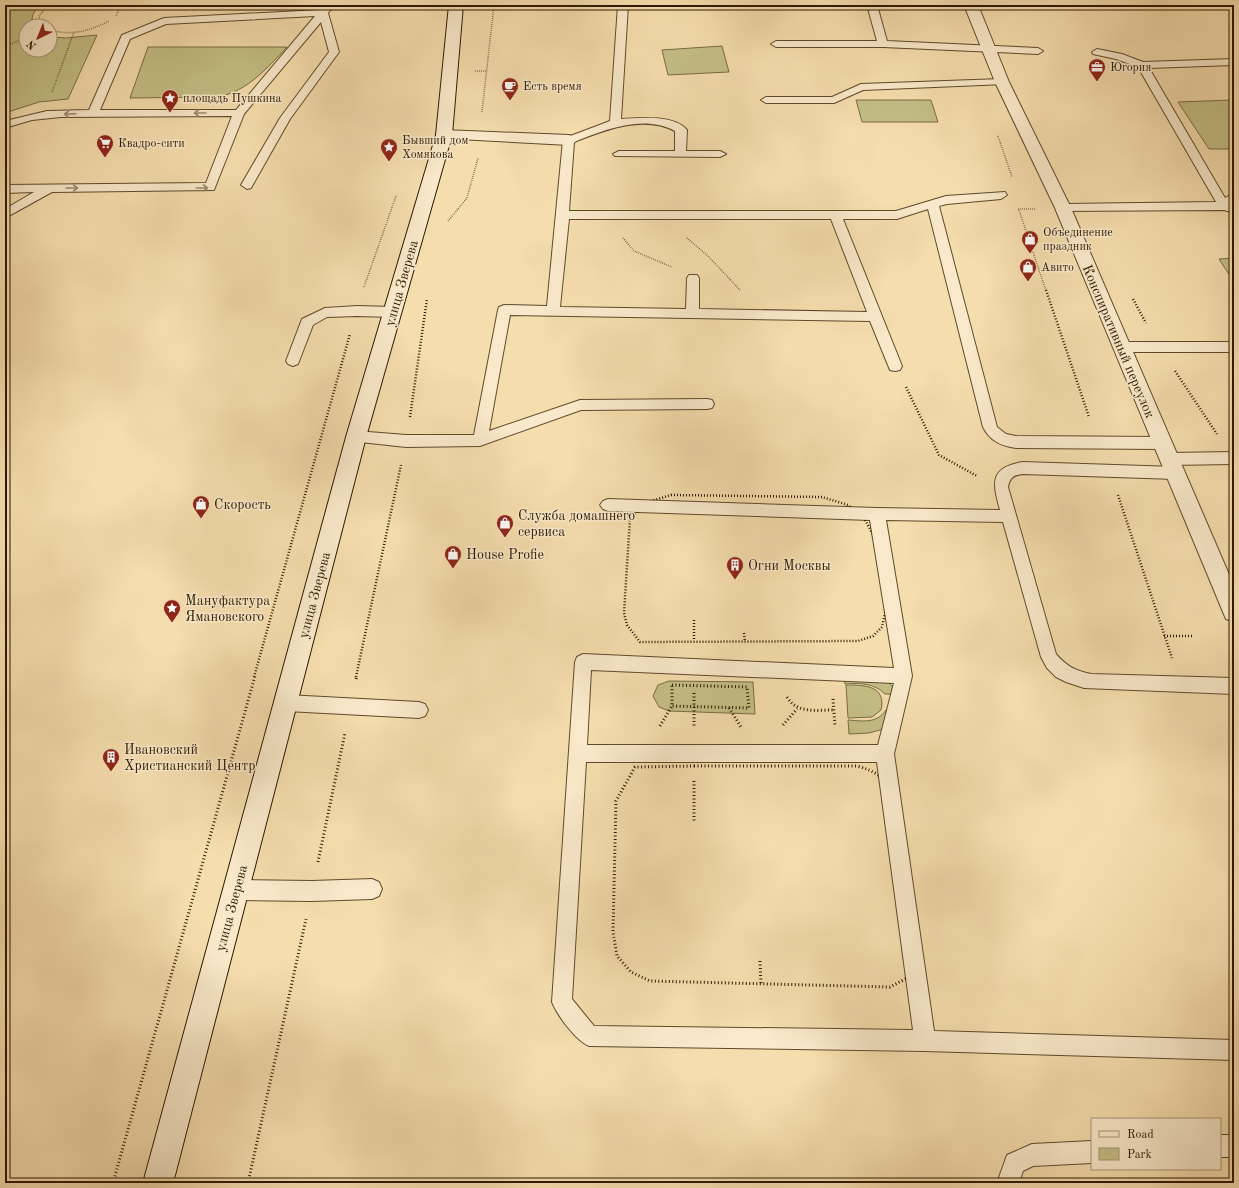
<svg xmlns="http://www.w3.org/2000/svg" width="1239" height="1188" viewBox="0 0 1239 1188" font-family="'Old Standard TT',serif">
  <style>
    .green { fill: #c4bf85; stroke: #786c42 }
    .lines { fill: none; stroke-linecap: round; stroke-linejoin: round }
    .lane-casing { stroke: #5f4a2b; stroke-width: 2 }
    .street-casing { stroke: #5f4a2b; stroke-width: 2 }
    .secondary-casing { stroke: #2d1900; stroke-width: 2 }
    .path-far2 { stroke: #2d1900; stroke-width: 1.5; stroke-dasharray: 0.5 1.5; stroke-linecap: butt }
    .path-far1 { stroke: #2d1900; stroke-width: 2.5; stroke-dasharray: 1 2; stroke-linecap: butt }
    .path { stroke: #2d1900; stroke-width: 3; stroke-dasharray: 1 2.5; stroke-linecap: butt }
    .lane { fill: #f9e9ca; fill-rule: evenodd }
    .street { fill: #f9e9ca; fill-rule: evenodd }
    .secondary { fill: #f9e9ca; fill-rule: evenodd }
    .oneway { stroke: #9d8b6f }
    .labels { text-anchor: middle; stroke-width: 3; stroke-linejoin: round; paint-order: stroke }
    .far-poi-label { font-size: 12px; fill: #2d1900; stroke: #f9e9ca; text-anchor: start }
    .street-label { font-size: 14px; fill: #2d1900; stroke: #f9e9ca }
    .poi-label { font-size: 14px; fill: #2d1900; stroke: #f9e9ca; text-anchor: start }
  </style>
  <rect width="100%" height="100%" fill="#f6ddad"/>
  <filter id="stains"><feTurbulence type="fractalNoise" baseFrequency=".005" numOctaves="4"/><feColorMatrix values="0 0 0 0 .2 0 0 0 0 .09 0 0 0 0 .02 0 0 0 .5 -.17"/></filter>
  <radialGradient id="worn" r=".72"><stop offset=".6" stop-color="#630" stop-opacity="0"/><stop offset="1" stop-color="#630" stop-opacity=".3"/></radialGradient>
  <g class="green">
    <path d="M5,5H40C34,11 30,17 33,26H26V50H50V37L66,38L97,35L68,99L39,102L5,113Z"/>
    <path d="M722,46L729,72L668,75L662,50Z"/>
    <path d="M148,47H287C267,68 248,91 218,97L130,98Z"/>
    <path d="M856,100H931L938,122H862Z"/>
    <path d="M1233,100L1234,103V149H1209L1178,102Z"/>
    <path d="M1234,258V282L1219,259Z"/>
    <path d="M843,671L889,683L899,694H885C874,683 860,683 845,684Z"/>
    <path d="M669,681L753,682L755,714L669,711L659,707L653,696L658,685Z"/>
    <path d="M846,685C863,685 887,685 881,710L872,717L848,718Z"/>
    <path d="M886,710H900L887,728L869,733L849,734L848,720C862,721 877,724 886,710Z"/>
  </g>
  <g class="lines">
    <g class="lane-casing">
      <g id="lane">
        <path d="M327,5L332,8L328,13L339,52L290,119L251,188L247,189L241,185L280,118L329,52L321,22L244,114L214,190L52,192L5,218V209L34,192L5,193V185L206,183L232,116L61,117L32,120L5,128V121L47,111L89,110L122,35L164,18L320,10ZM315,16L236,110H100L130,39L166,24Z"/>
        <path d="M618,5H628L621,119C638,118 674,114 687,130L686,151H720L726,154L720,157L615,156L613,154L619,151H675V131C643,114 605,130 574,142L569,211H896L946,196L1005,192L1007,195L1001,199L947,204L939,206L997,427L1006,434L1016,436L1163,437L1168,439L1170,443L1168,447L1163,449L1016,448C1001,446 990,441 983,427L928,209L897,219H843L902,366L900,370L895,371L890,370L870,321L510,315L489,431L580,400L707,399L712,400L714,404L712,408L707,409L581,410L480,446L406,447L351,441L349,437L351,433L356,431L406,435H474L498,310L499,307L504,305L547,306L563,140L565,138L610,121ZM569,219H831L867,312L699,309V278L697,275H689L687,278L686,309L560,307Z"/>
        <path d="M867,5H877L887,41L1038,48L1043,51L1038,54L883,47H776L771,44L776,41H877Z"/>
        <path d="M1097,49L1122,54L1143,62L1234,59V65L1149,68L1225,198L1234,193V213L1224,210L1059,211L1057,208L1063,204L1216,202L1138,67L1116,59L1093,54L1092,52Z"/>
        <path d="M1002,79L1007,82L1006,84L863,90L834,103H766L761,100L766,97H832L861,84Z"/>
        <path d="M357,306L393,307L398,309L399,312L398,315L393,317L357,316L327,317L313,325L298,364L293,366L288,364L286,361L302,319L325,308Z"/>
        <path d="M1122,342H1234V352H1122L1117,350L1115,347L1117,344Z"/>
        <path d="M1234,452V464L1169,465L1164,463L1162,459L1164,455L1169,453Z"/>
        <path d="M1023,462L1176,467L1181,469L1183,473L1181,477L1176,479L1023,474C1014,475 1010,477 1008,487L1056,654C1066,666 1076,671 1091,674L1234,678V694L1084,688L1066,682L1056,677L1047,668L1041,657L1003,522L886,520L912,676L894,754L934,1031L1234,1040V1060L925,1051L589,1046C576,1041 557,1015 552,1002L575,662L577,657L583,654L894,668L870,520L608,511L603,509L600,505L603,501L608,499L877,508L1000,510C992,482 990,467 1023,462ZM591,670L894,683L878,745H587ZM586,762H877L913,1030L594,1026L572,999Z"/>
        <path d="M286,695L419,702L425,704L428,710L425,716L419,718L286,711L280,709L277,703L280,697Z"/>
        <path d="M372,879L379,882L382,889L379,896L372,899L312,901L236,900L229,897L226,890L229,883L236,880L312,881Z"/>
        <rect x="1220" y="1135" width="14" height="22"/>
        <path d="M1092,1141V1163L1033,1166L1023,1171L1019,1183H997L1007,1155L1032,1144Z"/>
      </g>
    </g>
    <g class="street-casing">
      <g id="street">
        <path d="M964,5H978L1009,82L1071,208L1234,586V622L1226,619L1223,612L1055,208L995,82Z"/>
        <path d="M444,130L569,135L574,137L577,140L574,143L569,145L439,138L436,135L439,132Z"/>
      </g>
    </g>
    <g class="secondary-casing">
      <path id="secondary" d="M449,5H463L452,135L366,437L173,1183H143L346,437L436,135Z"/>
    </g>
    <g class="path-far2">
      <path d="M116,16L121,5"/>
      <path d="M44,26L40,23L39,16L48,5"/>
      <path d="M50,30C71,36 90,31 109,21"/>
      <path d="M5,47L26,37"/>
      <path d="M475,71H486"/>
      <path d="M52,92L74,32"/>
      <path d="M482,112L494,5"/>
      <path d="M998,136L1012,177"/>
      <path d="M1018,209H1035"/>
      <path d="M1019,210L1046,291"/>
      <path d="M448,221L467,198L478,158"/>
      <path d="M623,238L634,251L672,267"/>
      <path d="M687,238L708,256L741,291"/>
      <path d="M364,287L396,196"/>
    </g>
    <g class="path-far1">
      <path d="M1046,290L1089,417"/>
      <path d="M1133,299L1146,323"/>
      <path d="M1175,371L1217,434"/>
      <path d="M906,387L939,455L977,476"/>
      <path d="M410,417L427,299"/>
      <path d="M671,495L822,497L848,505L864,518L875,538L886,609L882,627L873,636L858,641L640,642L627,625L624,613L630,519L648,502Z"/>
      <path d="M1118,495L1172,658"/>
      <path d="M694,620V640"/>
      <path d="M744,633L745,642"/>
      <path d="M1164,636H1192"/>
      <path d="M254,677L350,334"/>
      <path d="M356,677L401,465"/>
    </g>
    <g class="path">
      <path d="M356,679L357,676"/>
      <path d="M672,685L747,687L749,708L672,706Z"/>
      <path d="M694,693V726"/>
      <path d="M787,697C797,714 817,710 834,710"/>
      <path d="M833,699L835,726"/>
      <path d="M729,708L741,727"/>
      <path d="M783,725L797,709"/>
      <path d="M660,726L672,706"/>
      <path d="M694,766H857C875,771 885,777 895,794L919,957L909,977L890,987L650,981L631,972L617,956L613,932L616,801L635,767Z"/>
      <path d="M694,781V823"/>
      <path d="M318,862L345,733"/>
      <path d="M760,961L761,984"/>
      <path d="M113,1183L255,676"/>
      <path d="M248,1183L306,919"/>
    </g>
    <use href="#lane" class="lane"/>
    <use href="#street" class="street"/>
    <use href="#secondary" class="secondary"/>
  </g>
  <defs><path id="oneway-shaft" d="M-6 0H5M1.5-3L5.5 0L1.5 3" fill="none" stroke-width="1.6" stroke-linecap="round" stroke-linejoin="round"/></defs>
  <g class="oneway">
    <use href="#oneway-shaft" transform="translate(200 113) rotate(-180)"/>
    <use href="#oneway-shaft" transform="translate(70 114) rotate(178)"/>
    <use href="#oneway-shaft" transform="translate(72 188)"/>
    <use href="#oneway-shaft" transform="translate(202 188)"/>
  </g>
  <defs>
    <g id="office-pin" transform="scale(0.9)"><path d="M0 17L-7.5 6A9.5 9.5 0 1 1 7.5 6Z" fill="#8f2418" stroke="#f9e9ca"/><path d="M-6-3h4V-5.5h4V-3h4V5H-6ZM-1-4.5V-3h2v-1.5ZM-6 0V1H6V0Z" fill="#fff"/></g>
    <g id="cafe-pin" transform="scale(0.9)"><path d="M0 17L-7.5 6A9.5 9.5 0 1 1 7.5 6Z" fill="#8f2418" stroke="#f9e9ca"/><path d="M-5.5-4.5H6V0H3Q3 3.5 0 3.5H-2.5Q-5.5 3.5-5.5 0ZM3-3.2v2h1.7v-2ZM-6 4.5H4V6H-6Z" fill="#fff"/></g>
    <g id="sight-pin" transform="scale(0.9)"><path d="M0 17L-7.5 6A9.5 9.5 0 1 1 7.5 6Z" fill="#8f2418" stroke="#f9e9ca"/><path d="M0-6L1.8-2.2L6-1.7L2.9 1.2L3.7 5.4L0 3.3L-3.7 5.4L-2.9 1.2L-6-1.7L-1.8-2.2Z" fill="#fff"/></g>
    <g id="supermarket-pin" transform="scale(0.9)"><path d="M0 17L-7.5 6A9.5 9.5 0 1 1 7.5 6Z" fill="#8f2418" stroke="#f9e9ca"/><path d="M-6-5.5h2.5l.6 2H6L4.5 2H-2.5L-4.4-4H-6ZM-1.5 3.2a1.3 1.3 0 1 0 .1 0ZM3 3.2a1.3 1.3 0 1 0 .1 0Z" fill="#fff"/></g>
    <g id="shop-pin" transform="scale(0.9)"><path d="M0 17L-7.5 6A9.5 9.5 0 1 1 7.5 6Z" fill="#8f2418" stroke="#f9e9ca"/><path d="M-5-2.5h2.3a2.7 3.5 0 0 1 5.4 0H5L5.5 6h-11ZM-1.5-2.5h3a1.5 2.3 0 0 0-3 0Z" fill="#fff"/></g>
    <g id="building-pin" transform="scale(0.9)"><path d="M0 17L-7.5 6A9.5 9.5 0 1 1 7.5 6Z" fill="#8f2418" stroke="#f9e9ca"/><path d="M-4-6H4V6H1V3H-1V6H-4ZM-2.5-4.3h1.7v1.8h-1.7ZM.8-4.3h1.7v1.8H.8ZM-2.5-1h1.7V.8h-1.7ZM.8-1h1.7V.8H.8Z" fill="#fff"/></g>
  </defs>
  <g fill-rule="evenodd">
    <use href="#office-pin" x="1097" y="67"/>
    <use href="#cafe-pin" x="510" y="86"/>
    <use href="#sight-pin" x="170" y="98"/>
    <use href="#supermarket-pin" x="105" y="143"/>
    <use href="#sight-pin" x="389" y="147"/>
    <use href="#shop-pin" x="1030" y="239"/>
    <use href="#shop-pin" x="1028" y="267"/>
    <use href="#shop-pin" x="201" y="504"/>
    <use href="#shop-pin" x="505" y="523"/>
    <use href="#shop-pin" x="453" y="554"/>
    <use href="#building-pin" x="735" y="565"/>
    <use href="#sight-pin" x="172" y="608"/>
    <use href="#building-pin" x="111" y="757"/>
  </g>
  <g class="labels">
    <g class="far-poi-label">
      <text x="1110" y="71">Югория</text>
      <text x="523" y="90">Есть время</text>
      <text x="183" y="102">площадь Пушкина</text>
      <text x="402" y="144">Бывший дом<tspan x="402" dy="14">Хомякова</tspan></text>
      <text x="118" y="147">Квадро-сити</text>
      <text x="1043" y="236">Объединение<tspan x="1043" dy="14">праздник</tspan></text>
      <text x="1041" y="271">Авито</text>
    </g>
    <g class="street-label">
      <text transform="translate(401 283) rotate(-74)" y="5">улица Зверева</text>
      <text transform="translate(1119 341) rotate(67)" y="5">Конспиративный переулок</text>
      <text transform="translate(314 595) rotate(-75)" y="5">улица Зверева</text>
      <text transform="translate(231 908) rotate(-75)" y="5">улица Зверева</text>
    </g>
    <g class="poi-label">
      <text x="214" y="509">Скорость</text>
      <text x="518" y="520">Служба домашнего<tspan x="518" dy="16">сервиса</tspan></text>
      <text x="466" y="559">House Profie</text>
      <text x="748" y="570">Огни Москвы</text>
      <text x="185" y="605">Мануфактура<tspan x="185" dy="16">Ямановского</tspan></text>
      <text x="124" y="754">Ивановский<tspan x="124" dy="16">Христианский Центр</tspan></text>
    </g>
  </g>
  <rect width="1239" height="1188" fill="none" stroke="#f6ddad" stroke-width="20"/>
  <rect x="6" y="6" width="1227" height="1176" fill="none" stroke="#2d1900" stroke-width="2"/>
  <rect x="10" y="10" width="1219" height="1168" fill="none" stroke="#2d1900"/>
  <rect x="1091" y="1118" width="130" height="52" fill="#f9e9ca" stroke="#a79679"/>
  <rect x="1099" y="1131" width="20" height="6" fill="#f9e9ca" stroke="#a79679"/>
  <text x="1127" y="1138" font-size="12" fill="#2d1900">Road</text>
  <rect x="1099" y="1148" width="20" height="12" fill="#c4bf85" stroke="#a79679"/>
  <text x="1127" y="1158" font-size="12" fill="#2d1900">Park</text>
  <g transform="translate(38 38) rotate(223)"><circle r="19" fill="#f9e9ca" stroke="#a79679"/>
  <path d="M0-3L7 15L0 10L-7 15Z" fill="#8f2418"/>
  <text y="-6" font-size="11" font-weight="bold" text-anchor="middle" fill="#2d1900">N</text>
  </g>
  <rect width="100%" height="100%" filter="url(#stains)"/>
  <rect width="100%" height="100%" fill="url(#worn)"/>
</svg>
